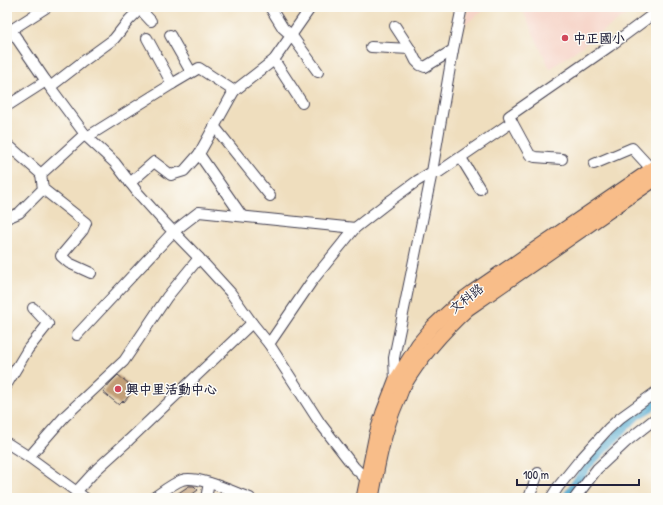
<svg xmlns="http://www.w3.org/2000/svg" width="663" height="505" viewBox="0 0 663 505" font-family="'Patrick Hand','LXGW WenKai TC',sans-serif">
  <style>
    .built { fill: #f6d1c5 }
    .lines { fill: none; stroke-linecap: round; stroke-linejoin: round }
    .canal { stroke: #53a9cf; stroke-width: 9 }
    .building { fill: #c19f78 }
    .minor-casing { stroke: #413e4f; stroke-width: 12 }
    .major-casing { stroke: #413e4f; stroke-width: 15 }
    .minor { stroke: #fff; stroke-width: 10 }
    .major { stroke: #f8bd89; stroke-width: 13 }
    .poi-dot { fill: #d1495b; stroke: #fdfcf7; stroke-width: 1.5 }
    .labels { text-anchor: middle; stroke-width: 3; stroke-linejoin: round; paint-order: stroke }
    .poi-label { font-size: 13px; font-weight: bold; fill: #22223b; stroke: #fdfcf7; text-anchor: start }
    .street-label { font-size: 13px; fill: #22223b; stroke: #fdfcf7 }
  </style>
  <rect width="100%" height="100%" fill="#fdfcf7"/>
  <filter id="ink" filterUnits="userSpaceOnUse"><feTurbulence type="fractalNoise" baseFrequency=".025" numOctaves="2"/><feDisplacementMap in="SourceGraphic" scale="8" xChannelSelector="R" yChannelSelector="G"/><feConvolveMatrix kernelMatrix="1 2 1 2 8 2 1 2 1" color-interpolation-filters="sRGB"/></filter>
  <filter id="wash" filterUnits="userSpaceOnUse"><feTurbulence type="fractalNoise" baseFrequency=".012" numOctaves="4" result="noise"/><feDisplacementMap in="SourceGraphic" scale="16" xChannelSelector="R" yChannelSelector="G"/><feGaussianBlur stdDeviation="0.9" result="paint"/><feColorMatrix in="noise" values="0 0 0 0 0 0 0 0 0 0 0 0 0 0 0 0 0 1.4 0 .05"/><feComposite in="paint" operator="in"/></filter>
  <g filter="url(#wash)">
    <rect width="100%" height="100%" fill="#efdebe"/>
    <g class="built">
      <path d="M468,7H489L465,24Z"/>
      <path d="M521,7H637L550,69Z"/>
    </g>
    <g class="lines">
      <path class="canal" d="M566,498L587,466L636,416L656,404"/>
    </g>
    <g id="blocks">
      <g class="building">
        <path d="M118,375L133,387L130,391L132,392L124,402L123,401L119,405L103,392L110,383Z"/>
        <path d="M189,486H194L198,490L187,498H171Z"/>
      </g>
    </g>
  </g>
  <g filter="url(#ink)">
    <use href="#blocks" fill-opacity="0" stroke="#413e4f" stroke-width="1"/>
    <g class="lines">
      <g class="minor-casing">
        <g id="minor">
          <path d="M270,7L283,28L292,36L318,72"/>
          <path d="M395,26L410,49L416,61L420,65L425,67L453,50"/>
          <path d="M7,27L11,30L50,87L87,137L115,163L138,193L165,223L199,258L230,292L252,323L269,344L320,423L354,467L370,483"/>
          <path d="M11,30L47,7"/>
          <path d="M170,35L191,72"/>
          <path d="M147,38L172,84"/>
          <path d="M371,47L410,49"/>
          <path d="M274,60L302,103"/>
          <path d="M50,87L81,63L114,39L129,20L140,9L151,21"/>
          <path d="M7,106L46,81"/>
          <path d="M512,122L530,155L535,157L562,159"/>
          <path d="M214,126L270,196"/>
          <path d="M87,137L172,84L199,68L234,91L274,60L311,7"/>
          <path d="M7,144L41,174"/>
          <path d="M199,154L242,216"/>
          <path d="M461,158L480,189"/>
          <path d="M594,164L632,148L656,174"/>
          <path d="M130,183L154,162L171,175L184,171L199,154L234,91"/>
          <path d="M43,189L86,223L83,230L61,256L69,263L91,273"/>
          <path d="M7,218L19,213L43,189L41,174L85,134"/>
          <path d="M77,335L173,232L199,212L355,228"/>
          <path d="M269,344L312,281L355,228L391,200L417,181L432,172H439L512,122L509,116L610,46L656,12"/>
          <path d="M397,382L395,381L394,358L432,172L453,50L462,7"/>
          <path d="M7,384L28,349L48,324L33,308"/>
          <path d="M7,443L29,457L85,498"/>
          <path d="M29,457L65,416L124,361L167,297L199,258"/>
          <path d="M76,492L97,469L129,440L252,323"/>
          <path d="M153,498C162,492 172,484 182,480C198,475 233,492 250,498"/>
          <path d="M206,498L209,483"/>
          <path d="M529,498L538,473"/>
          <path d="M551,498L558,487L579,461L608,429L620,418L656,392"/>
          <path d="M575,498L597,469L627,441L656,418"/>
        </g>
      </g>
      <g class="major-casing">
        <g id="major">
          <path d="M363,498L376,434L383,412L395,381L418,344L433,326L448,312L460,301L472,292L656,166"/>
          <path d="M372,498C378,465 384,431 398,400C400,396 401,391 404,386C421,357 443,332 468,309L656,179"/>
        </g>
      </g>
      <use href="#minor" class="minor"/>
      <use href="#major" class="major"/>
    </g>
  </g>
  <g class="poi-dot">
    <circle cx="565" cy="38" r="4"/>
    <circle cx="118" cy="389" r="4"/>
  </g>
  <g class="labels">
    <g class="poi-label">
      <text x="573" y="43">中正國小</text>
      <text x="126" y="394">興中里活動中心</text>
    </g>
    <g class="street-label">
      <text transform="translate(466 298) rotate(-38)" y="5">文科路</text>
    </g>
  </g>
  <rect width="663" height="505" fill="none" stroke="#fdfcf7" stroke-width="24"/>
  <path d="M517 479v6h122v-6" fill="none" stroke="#22223b" stroke-width="2"/>
  <text x="523" y="479" font-size="12" fill="#22223b" stroke="#fdfcf7" stroke-width="3" paint-order="stroke">100 m</text>
</svg>
